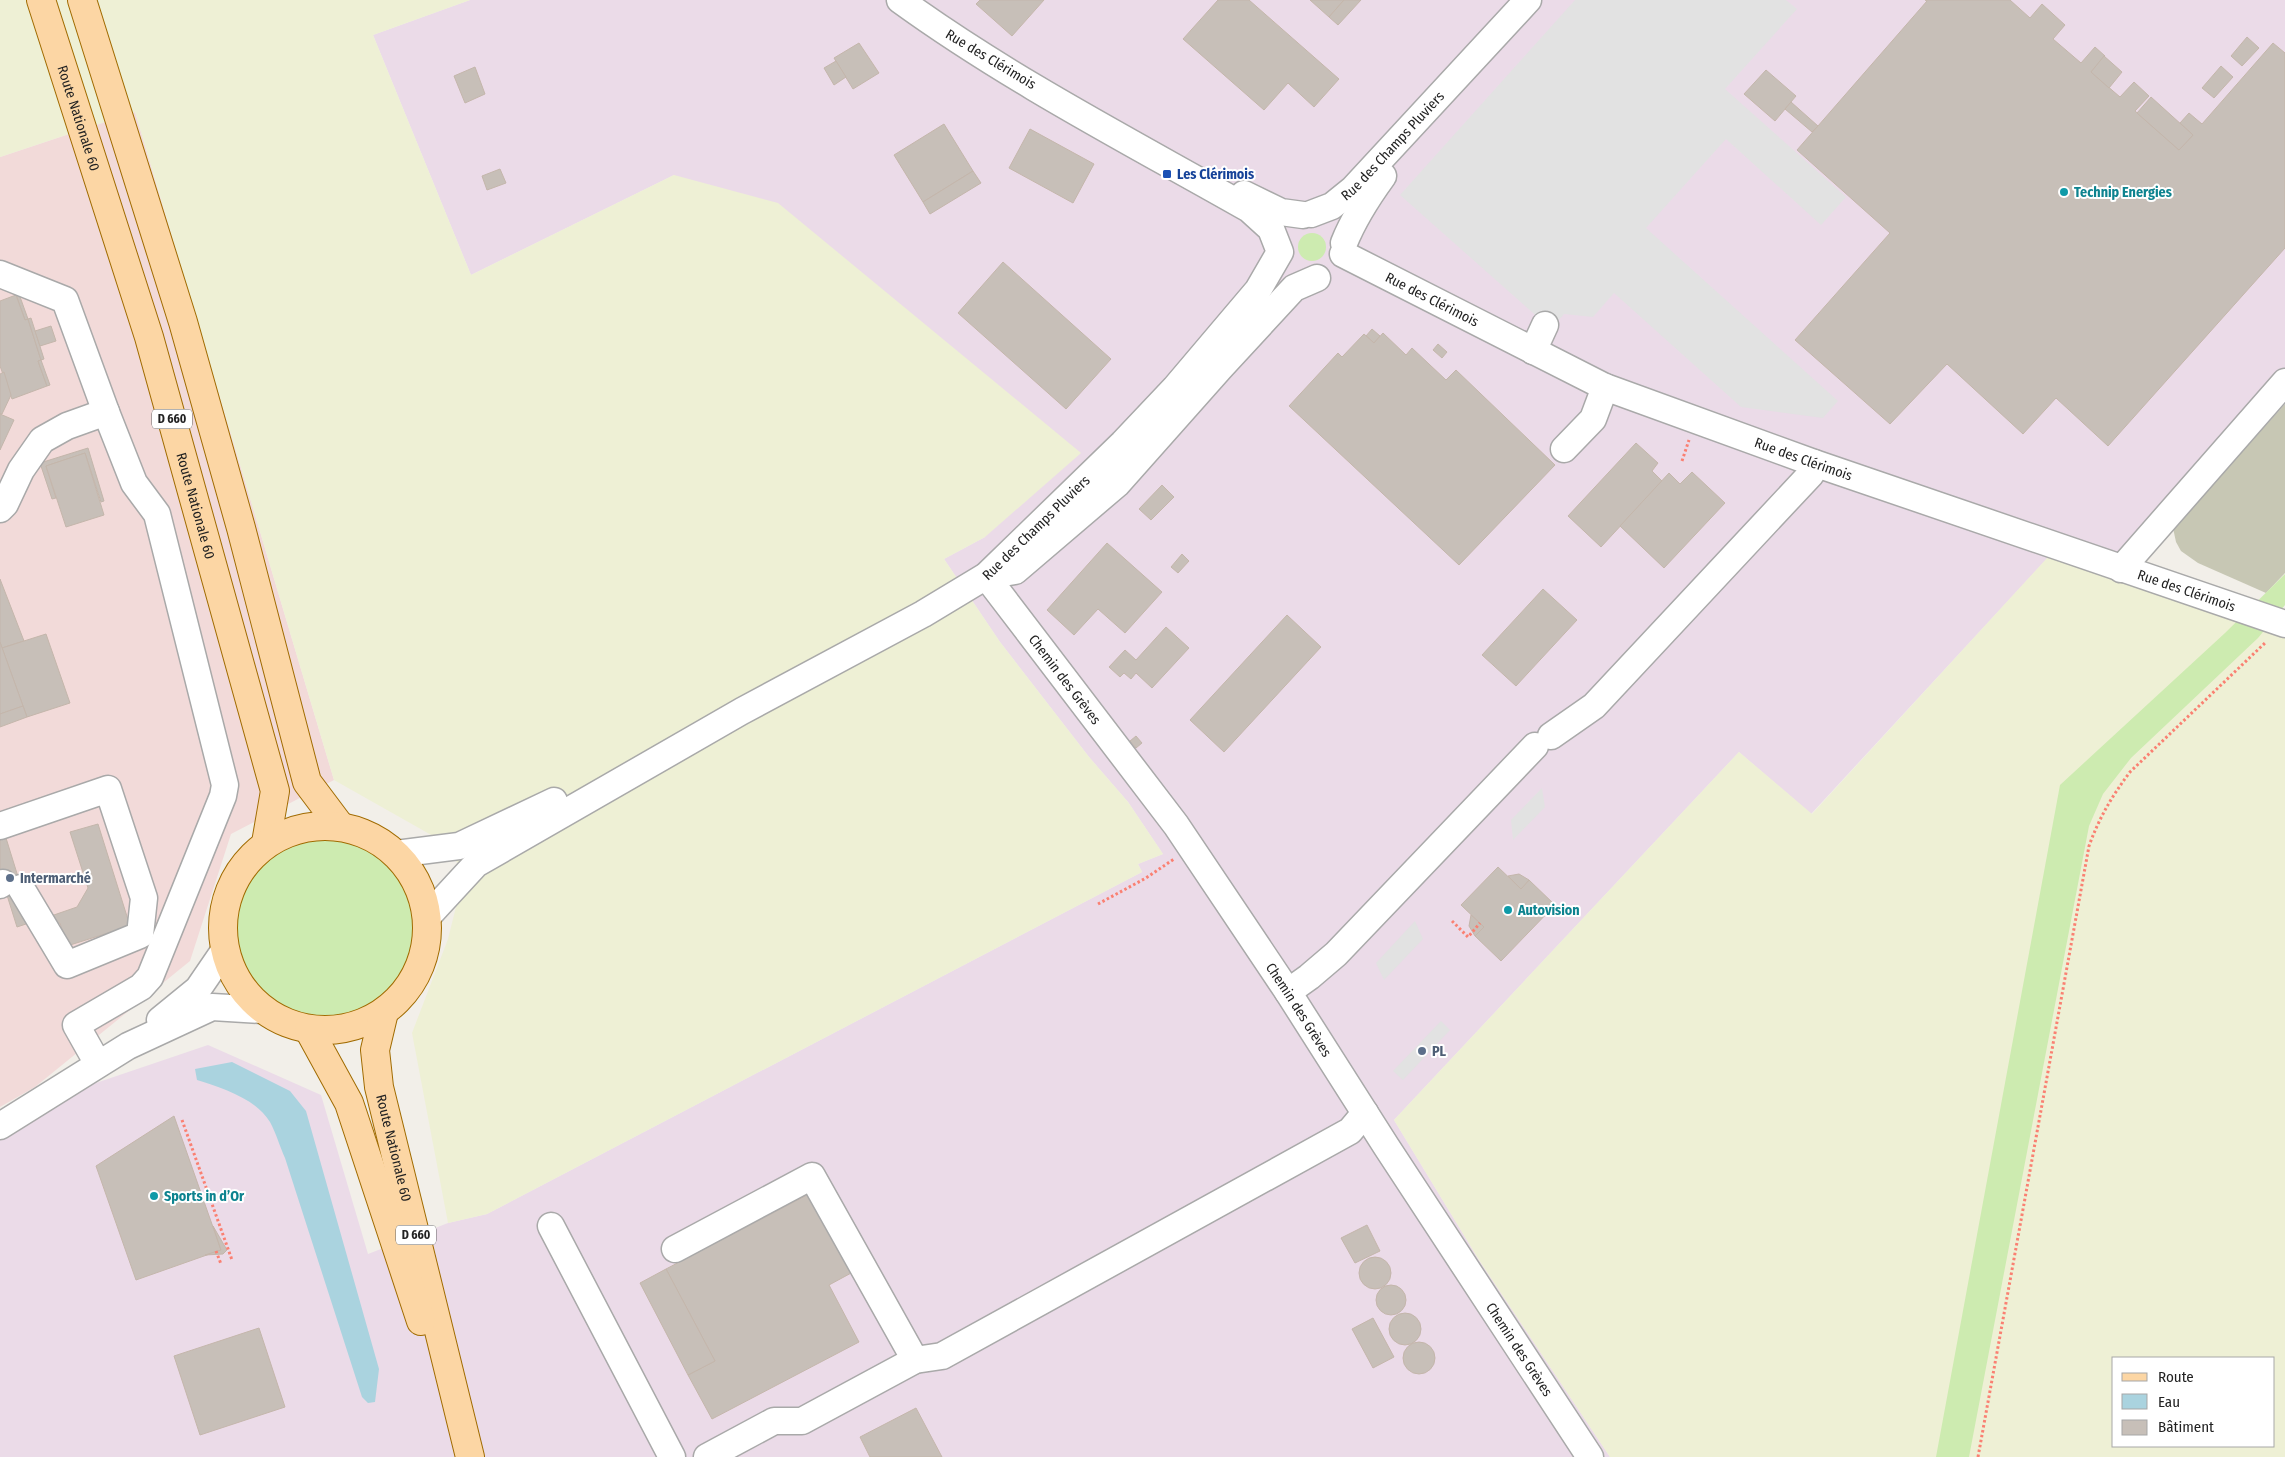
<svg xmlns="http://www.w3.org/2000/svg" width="2285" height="1457" viewBox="0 0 2285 1457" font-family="'Fira Sans Condensed',sans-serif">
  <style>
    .commercial { fill: #f2dad9 }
    .industrial { fill: #ebdbe8 }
    .construction { fill: #c7c7b4 }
    .farmland { fill: #eef0d5; fill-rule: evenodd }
    .grass { fill: #cdebb0 }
    .parking { fill: #e2e2e2 }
    .water { fill: #aad3df }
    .building { fill: #c7bfb8; stroke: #c4b6ab }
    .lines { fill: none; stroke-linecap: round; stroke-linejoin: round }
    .minor-casing { stroke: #a9a9a9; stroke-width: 29 }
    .major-casing { stroke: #a06b00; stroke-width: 30 }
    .path { stroke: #fa8072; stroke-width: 3; stroke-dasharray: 2.5 2.5; stroke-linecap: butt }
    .minor { stroke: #fff; stroke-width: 26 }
    .major { stroke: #fcd6a4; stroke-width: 28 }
    .transit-dot { fill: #1a4fb4; stroke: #fff; stroke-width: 2 }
    .culture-dot { fill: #0f9aa8; stroke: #fff; stroke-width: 2 }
    .service-dot { fill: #5c6f8a; stroke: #fff; stroke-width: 2 }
    .labels { text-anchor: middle; stroke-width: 4; stroke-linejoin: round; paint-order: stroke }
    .shield { fill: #fff; stroke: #646464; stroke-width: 1 }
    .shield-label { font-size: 12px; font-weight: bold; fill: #222 }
    .street-label { font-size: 14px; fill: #222; stroke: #fff }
    .transit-label { font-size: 14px; font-weight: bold; fill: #164399; stroke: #fff; text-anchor: start }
    .culture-label { font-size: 14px; font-weight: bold; fill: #0d838f; stroke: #fff; text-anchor: start }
    .service-label { font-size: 14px; font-weight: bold; fill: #4e5e75; stroke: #fff; text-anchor: start }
  </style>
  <rect width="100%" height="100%" fill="#f2efe9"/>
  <path class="commercial" d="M135,112L334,780L231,834L190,961L35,1087L0,1107V157Z"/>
  <path class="industrial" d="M470,0H2285V403L2143,561L2066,538L1811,814L1739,752L1394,1120L1479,1260L1610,1457H0V1135L90,1085L208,1045L321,1095L368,1254L448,1223L487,1214L1142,872L1138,864L1163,854L1128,802L1089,757L1000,642L944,559L985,537L674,175L471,275L373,35Z"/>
  <path class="construction" d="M2285,404V573L2266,593L2198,563L2181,551L2176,542L2173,528Z"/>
  <g class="farmland">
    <path d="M0,0H470L373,35L471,275L674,175L778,203L1081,453L985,537L944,559L1000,642L1089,757L1128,802L1163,854L1138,864L1142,872L487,1214L448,1223L412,1033L448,939L465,871L433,836L334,780L135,112L0,157Z"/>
    <path d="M2048,557L2285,632V1457H1610L1479,1260L1394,1120L1739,752L1812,814ZM2114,1358H2274V1446H2114Z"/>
  </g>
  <g class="grass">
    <circle cx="1312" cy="247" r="14"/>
    <path d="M2285,574V605L2258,638L2131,758L2103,794L2089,826L1969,1457H1936L2060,785L2225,633Z"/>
    <circle cx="326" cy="928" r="89"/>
  </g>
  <g class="parking">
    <path d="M1575,0H1786L1797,9L1725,89L1846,197L1821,225L1726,139L1646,228L1838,401L1823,418L1741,407L1614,293L1593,317L1564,314L1551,329L1400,195Z"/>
    <path d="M1542,788L1545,807L1513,840L1511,820Z"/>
    <path d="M1415,921L1423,939L1384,980L1376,963Z"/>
    <path d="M1441,1021L1450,1030L1403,1080L1393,1071Z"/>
  </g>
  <path class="water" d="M232,1062L290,1091L306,1111L379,1369L375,1402L368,1403L362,1397L285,1158C280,1147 276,1133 270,1122C255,1098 222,1088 197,1080L195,1069Z"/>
  <g class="building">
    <path d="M980,0H1044L1012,36L976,4Z"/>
    <path d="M1218,0H1249L1339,79L1314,107L1288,83L1264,110L1183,39Z"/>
    <path d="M1310,0H1344L1329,17Z"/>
    <path d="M1344,0H1361L1338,25L1329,17Z"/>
    <path d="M1925,0H2010L2030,18L2042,4L2065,25L2053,39L2081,63L2095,47L2105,56L2091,72L2120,97L2134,82L2149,96L2135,111L2179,150L2193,135L2180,123L2189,113L2202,124L2273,43L2285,53V248L2108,446L2056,398L2023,434L1947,364L1890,424L1795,340L1890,233L1797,150L1927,1Z"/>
    <path d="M2247,37L2259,48L2242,66L2231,56Z"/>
    <path d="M859,43L879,73L853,89L834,58Z"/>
    <path d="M2104,56L2122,72L2109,88L2091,72Z"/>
    <path d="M836,61L846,77L834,85L824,68Z"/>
    <path d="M2221,66L2233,77L2214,98L2202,88Z"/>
    <path d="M475,67L485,94L465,103L454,76Z"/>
    <path d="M1766,70L1796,96L1775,121L1744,94Z"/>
    <path d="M2151,97L2193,135L2179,150L2137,113Z"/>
    <path d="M1791,102L1818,126L1812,132L1785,109Z"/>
    <path d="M944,124L973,171L923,202L894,155Z"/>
    <path d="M1030,129L1094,164L1073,203L1009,168Z"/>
    <path d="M500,169L506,183L487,190L482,176Z"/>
    <path d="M973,171L981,183L930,214L923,202Z"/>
    <path d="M1003,262L1111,359L1066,409L958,313Z"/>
    <path d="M19,294L28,319L25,320L16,295Z"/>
    <path d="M16,295L25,320L28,319L41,360L38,361L47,386L12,399L0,366V301Z"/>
    <path d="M31,318L44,359L41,360L28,319Z"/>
    <path d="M51,326L56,341L40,346L35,331Z"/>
    <path d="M1372,329L1380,336L1374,343L1366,336Z"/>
    <path d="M1383,333L1406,355L1412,348L1446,380L1456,370L1555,465L1459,565L1289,406L1338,353L1342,357L1364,334L1374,343Z"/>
    <path d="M1438,344L1447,352L1442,358L1433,350Z"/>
    <path d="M41,360L50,385L47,386L38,361Z"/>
    <path d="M4,372L11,395L2,414H0V374Z"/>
    <path d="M0,414L14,420L0,450Z"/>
    <path d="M1636,443L1658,463L1652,471L1662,481L1601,547L1568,516Z"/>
    <path d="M88,448L104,501L101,502L85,453L46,466L56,498L52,499L40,463Z"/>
    <path d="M85,453L104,515L66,527L46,466Z"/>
    <path d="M1692,472L1725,503L1664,568L1620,526L1669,473L1680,484Z"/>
    <path d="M1162,485L1174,497L1151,520L1139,509Z"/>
    <path d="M1107,543L1162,592L1125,633L1098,609L1074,635L1047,610Z"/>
    <path d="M1182,554L1189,561L1178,573L1171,567Z"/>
    <path d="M0,579L24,641L2,648L0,642Z"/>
    <path d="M1543,589L1577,620L1516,686L1482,655Z"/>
    <path d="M1287,615L1321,647L1224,752L1190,720Z"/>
    <path d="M1166,627L1189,648L1152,688L1136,673L1131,679L1124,673L1120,677L1109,667L1125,650L1136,660Z"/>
    <path d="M46,634L70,703L27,717L2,648Z"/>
    <path d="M0,642L23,706L0,714Z"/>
    <path d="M23,706L27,717L0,727V714Z"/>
    <path d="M1136,736L1142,743L1136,748L1130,741Z"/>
    <path d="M98,824L130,926L67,946L60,923L54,925L51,916L77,907L88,888L70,832Z"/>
    <path d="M6,838L32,922L17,927L0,873V840Z"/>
    <path d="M1498,867L1521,889L1529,880L1555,905L1501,961L1475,936L1484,927L1461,905Z"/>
    <path d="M1519,874L1529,880L1521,889L1508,876Z"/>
    <path d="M1471,915L1484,927L1475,936L1469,926Z"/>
    <path d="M174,1116L221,1250L136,1280L96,1166Z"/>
    <path d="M811,1193L853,1272L829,1285L859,1342L712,1419L688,1375L715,1361L666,1269Z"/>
    <path d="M1367,1225L1380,1251L1355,1263L1341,1238Z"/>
    <path d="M213,1226L227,1250L223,1254L205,1255L221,1250Z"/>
    <circle cx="1375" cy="1273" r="16"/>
    <path d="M666,1269L715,1361L688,1375L640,1283Z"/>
    <circle cx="1391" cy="1300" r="15"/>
    <circle cx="1405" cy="1329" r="16"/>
    <path d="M1373,1318L1394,1357L1373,1368L1352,1329Z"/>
    <path d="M259,1328L285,1407L200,1435L174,1356Z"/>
    <circle cx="1419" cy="1358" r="16"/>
    <path d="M916,1408L942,1457H870L860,1437Z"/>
  </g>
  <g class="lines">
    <g class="minor-casing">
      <g id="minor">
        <path d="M1244,194L1281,212L1303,215"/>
        <path id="s1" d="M1311,214L1332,206L1353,189L1528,0"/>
        <path d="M1344,243C1354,218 1367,198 1383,176"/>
        <path id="s2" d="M1343,254L1605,387L1814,463L2285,624"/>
        <path d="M0,274L65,300L106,412L67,426L42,440L21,470L5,504L0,509"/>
        <path d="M1533,351L1545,325"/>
        <path d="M1564,449L1593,419L1605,387"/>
        <path d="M2121,569L2285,382"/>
        <path d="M1009,572L1015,571L1117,484L1220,368L1294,288L1317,278"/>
        <path id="s3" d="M986,576L1176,825L1288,992L1386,1146L1590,1457"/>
        <path d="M1551,736L1594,706L1811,474L1814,463"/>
        <path d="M0,826L108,789L144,898L140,935L67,965L21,888"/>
        <path d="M396,854L459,846L554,801"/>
        <path d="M0,885L3,883"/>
        <path id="s4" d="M428,916L476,864L742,711L923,614L986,576L1123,443L1175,388L1258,290L1280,252L1271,229L1249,209C1131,142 1009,79 900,0"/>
        <path d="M1288,992L1309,977L1336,954L1535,746"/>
        <path d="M160,1020L198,989L224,951"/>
        <path d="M98,1064L76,1025L141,987L150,977L223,796L225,785L157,514L134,483L106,412"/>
        <path d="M0,1126L128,1046L212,1007L262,1010"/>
        <path d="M551,1226L672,1457"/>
        <path d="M675,1249L812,1176L915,1360"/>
        <path d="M707,1457L774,1421H802L915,1360L942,1356L1350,1131L1365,1113"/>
      </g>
    </g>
    <g class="major-casing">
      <g id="major">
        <path id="s5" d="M41,0L149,337L275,791L266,843"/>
        <path d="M82,0L183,322L241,528L307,782L340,826"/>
        <circle cx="325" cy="928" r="102"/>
        <path id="s6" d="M384,1012L375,1050L379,1087L470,1457"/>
        <path d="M309,1030L349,1103L421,1321"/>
      </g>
    </g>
    <g class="path">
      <path d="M1682,461L1689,440"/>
      <path d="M1098,904L1146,878L1174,859"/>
      <path d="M1452,921L1468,937L1480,923"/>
      <path d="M182,1120L232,1260"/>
      <path d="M216,1251L221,1264"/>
      <path d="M1978,1457L2089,846C2099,818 2112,796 2130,772L2266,642"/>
    </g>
    <use href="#minor" class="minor"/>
    <use href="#major" class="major"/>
  </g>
  <rect class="transit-dot" x="1162" y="169" width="10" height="10" rx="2.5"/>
  <g class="culture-dot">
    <circle cx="2064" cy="192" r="5"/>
    <circle cx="1508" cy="910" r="5"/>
    <circle cx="154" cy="1196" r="5"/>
  </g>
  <g class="service-dot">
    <circle cx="10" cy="878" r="5"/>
    <circle cx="1422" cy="1051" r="5"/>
  </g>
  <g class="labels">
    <g class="shield">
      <rect x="152" y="409.5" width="40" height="19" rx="4"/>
      <rect x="396" y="1225.5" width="40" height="19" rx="4"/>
    </g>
    <g class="shield-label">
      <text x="172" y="423">D 660</text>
      <text x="416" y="1239">D 660</text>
    </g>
    <g class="street-label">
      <text transform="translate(991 59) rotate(31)" y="5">Rue des Clérimois</text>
      <text dy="5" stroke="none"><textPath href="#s5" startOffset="124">Route Nationale 60</textPath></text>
      <text dy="5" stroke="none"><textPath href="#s1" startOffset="108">Rue des Champs Pluviers</textPath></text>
      <text dy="5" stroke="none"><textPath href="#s2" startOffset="100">Rue des Clérimois</textPath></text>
      <text dy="5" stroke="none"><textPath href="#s2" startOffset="505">Rue des Clérimois</textPath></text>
      <text dy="5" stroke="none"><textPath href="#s5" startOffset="529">Route Nationale 60</textPath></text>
      <text dy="5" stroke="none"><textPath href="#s4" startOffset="726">Rue des Champs Pluviers</textPath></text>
      <text dy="5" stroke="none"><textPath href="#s2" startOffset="910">Rue des Clérimois</textPath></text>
      <text dy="5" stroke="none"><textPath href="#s3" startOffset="130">Chemin des Grèves</textPath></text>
      <text dy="5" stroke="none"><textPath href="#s3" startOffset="535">Chemin des Grèves</textPath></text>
      <text dy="5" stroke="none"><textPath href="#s6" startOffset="139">Route Nationale 60</textPath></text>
      <text dy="5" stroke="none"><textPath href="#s3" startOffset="940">Chemin des Grèves</textPath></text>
    </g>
    <g class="transit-label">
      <text x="1177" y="179">Les Clérimois</text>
    </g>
    <g class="culture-label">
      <text x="2074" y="197">Technip Energies</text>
      <text x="1518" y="915">Autovision</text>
      <text x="164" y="1201">Sports in d’Or</text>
    </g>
    <g class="service-label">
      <text x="20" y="883">Intermarché</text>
      <text x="1432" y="1056">PL</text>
    </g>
  </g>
  <rect x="2112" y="1357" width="162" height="90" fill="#ffffff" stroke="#a7a7a7"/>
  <rect x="2122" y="1373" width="25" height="8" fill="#fcd6a4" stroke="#a7a7a7"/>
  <text x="2158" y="1382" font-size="15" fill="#222222">Route</text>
  <rect x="2122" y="1394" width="25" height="15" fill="#aad3df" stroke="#a7a7a7"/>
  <text x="2158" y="1407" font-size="15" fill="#222222">Eau</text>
  <rect x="2122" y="1420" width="25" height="15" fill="#c7bfb8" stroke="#a7a7a7"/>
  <text x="2158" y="1432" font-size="15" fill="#222222">Bâtiment</text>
</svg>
